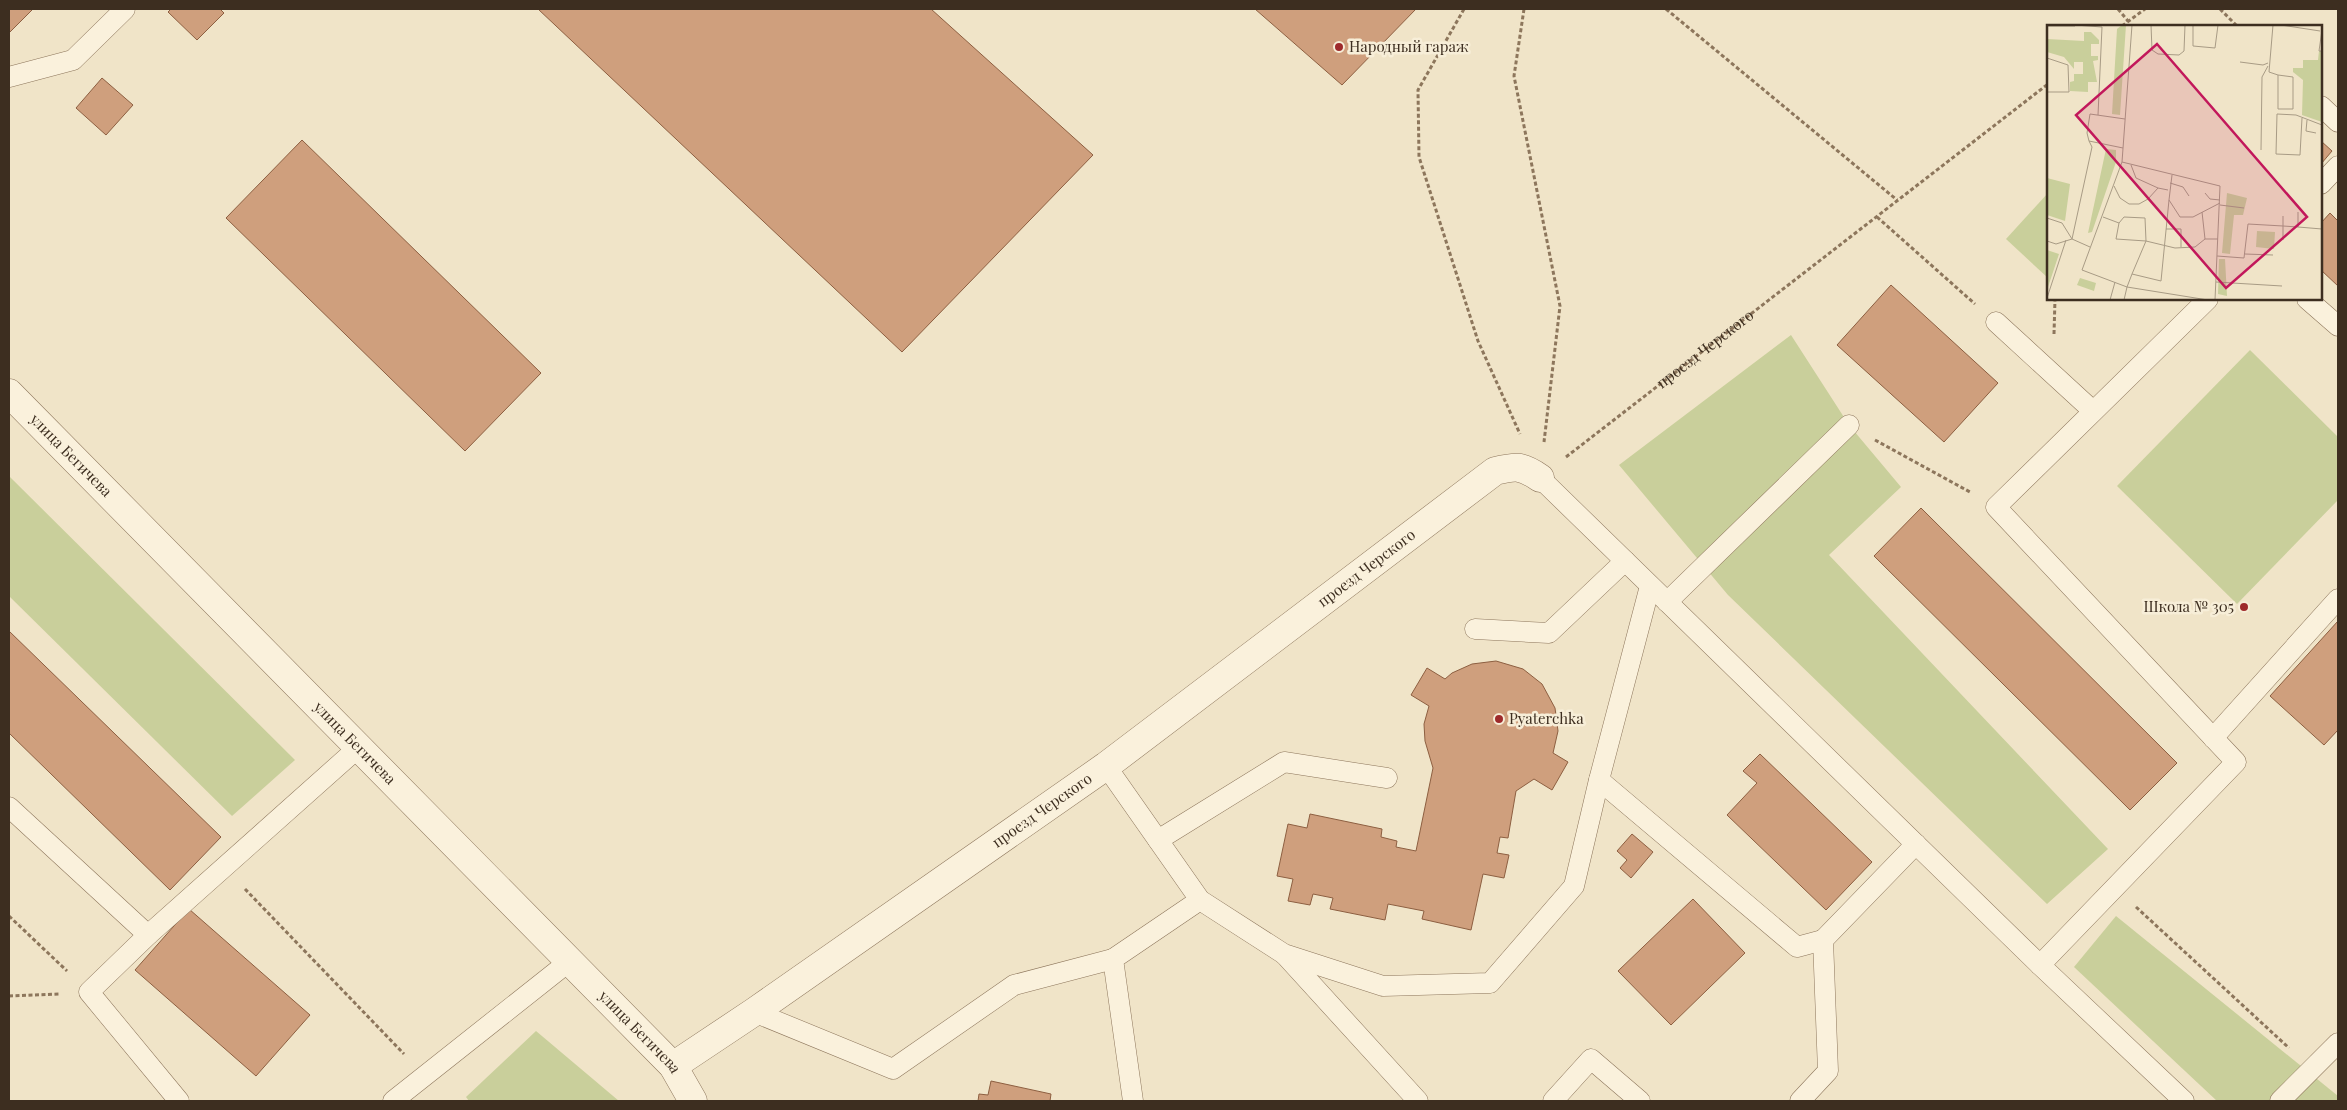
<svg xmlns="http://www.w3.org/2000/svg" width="2347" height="1110" viewBox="0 0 2347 1110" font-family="'Playfair Display',serif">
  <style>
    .green { fill: #c9cf9b }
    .building { fill: #cf9f7d; stroke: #8d5f41 }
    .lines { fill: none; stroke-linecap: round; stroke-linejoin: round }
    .lane-casing { stroke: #8d765c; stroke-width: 21 }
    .street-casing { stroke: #8d765c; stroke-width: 29 }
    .path { stroke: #8d765c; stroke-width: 3; stroke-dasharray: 4 2.5; stroke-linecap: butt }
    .lane { stroke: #faf1dc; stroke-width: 20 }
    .street { stroke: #faf1dc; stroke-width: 28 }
    .poi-dot { fill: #9e2a2b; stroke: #f7eed8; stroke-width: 2 }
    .labels { text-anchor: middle; stroke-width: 5; stroke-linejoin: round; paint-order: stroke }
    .poi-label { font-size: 15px; fill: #3d2e20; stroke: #f7eed8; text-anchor: start }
    .street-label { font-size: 15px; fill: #3d2e20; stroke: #f7eed8 }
    .inset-road { fill: none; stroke: #a89b85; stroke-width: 1 }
    .view { fill: #c2185b; fill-opacity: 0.15; stroke: #c2185b; stroke-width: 2.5 }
    .inset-edge { fill: none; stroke: #3d2e20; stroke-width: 2.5 }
  </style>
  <rect width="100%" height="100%" fill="#f0e4c8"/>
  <g class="green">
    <path d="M2048,193V278L2006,239Z"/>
    <path d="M1791,335L1849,425L1901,487L1829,555L2108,849L2047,904L1728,595L1619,465Z"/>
    <path d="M2250,350L2338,437V500L2237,604L2117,486Z"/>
    <path d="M9,476L295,760L232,816L9,596Z"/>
    <path d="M2116,916L2338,1096V1101H2217L2074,967Z"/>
    <path d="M536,1031L619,1101H469L466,1097Z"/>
  </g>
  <g class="building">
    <path d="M9,9H33L9,33Z"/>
    <path d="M171,9H220L224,13L197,40L168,12Z"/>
    <path d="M538,9H931L1093,155L902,352Z"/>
    <path d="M1255,9H1416L1342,85Z"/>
    <path d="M102,78L133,105L106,135L76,108Z"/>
    <path d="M302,140L541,373L465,451L226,218Z"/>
    <path d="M2321,141L2332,151L2321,164Z"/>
    <path d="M2330,213L2338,221V286L2321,270V223Z"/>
    <path d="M1891,285L1998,383L1944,442L1837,345Z"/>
    <path d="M1921,508L2177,763L2130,810L1874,556Z"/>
    <path d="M2338,621V730L2324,745L2270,696Z"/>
    <path d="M9,631L221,837L170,890L9,733Z"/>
    <path d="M1496,661L1523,669L1542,684L1555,708L1558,731L1553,753L1568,762L1552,790L1534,779L1516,791L1508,838L1500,837L1497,853L1509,855L1504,878L1483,874L1471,930L1422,919L1424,911L1388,904L1385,920L1330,909L1333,898L1313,894L1310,905L1288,901L1293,879L1277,876L1288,824L1307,828L1310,814L1382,829L1381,837L1397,841L1396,847L1416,851L1433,768L1425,741L1424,724L1429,706L1411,695L1427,668L1445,679L1452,673L1472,664Z"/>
    <path d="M1760,754L1872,862L1826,910L1727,815L1757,783L1743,771Z"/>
    <path d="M1632,834L1653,852L1631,878L1620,868L1627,860L1617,851Z"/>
    <path d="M1693,899L1745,953L1671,1025L1618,971Z"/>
    <path d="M189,909L310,1015L256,1076L135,970Z"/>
    <path d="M991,1081L1051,1094L1050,1101H978L979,1094L988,1095Z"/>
  </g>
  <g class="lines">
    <g class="lane-casing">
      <g id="lane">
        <path d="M9,77L73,60L125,9"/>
        <path d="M2321,106L2338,122"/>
        <path d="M2321,184L2338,166"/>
        <path d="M2307,299L2338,326"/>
        <path d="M1996,322L2093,411"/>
        <path d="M1540,478L2040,965L2184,1101"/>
        <path d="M1667,602L1849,425"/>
        <path d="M1475,629L1549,633L1625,561"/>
        <path d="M2213,738L2338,599"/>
        <path d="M1106,766L1200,900L1284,954L1383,986L1490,983L1574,886L1599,780L1650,586"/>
        <path d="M1599,780L1797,947L1823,940"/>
        <path d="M9,807L148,935"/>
        <path d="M1158,840L1284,762L1387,778"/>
        <path d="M1285,955L1418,1101"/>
        <path d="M2040,965L2236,762L1996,507L2208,299"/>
        <path d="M754,1012L893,1069L1014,985L1113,959"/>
        <path d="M179,1101L89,992L148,935L359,747"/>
        <path d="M393,1101L571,960"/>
        <path d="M1133,1101L1113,959L1200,900"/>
        <path d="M1553,1101L1591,1059L1640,1101"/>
        <path d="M1800,1101L1828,1071L1823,940L1916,844"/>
        <path d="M2280,1101L2338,1043"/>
      </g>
    </g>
    <g class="street-casing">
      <g id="street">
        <path id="s2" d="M9,393L673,1066L693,1101"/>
        <path id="s3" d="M673,1066L754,1012L1106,766L1495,471C1516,466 1521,465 1540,478"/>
      </g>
    </g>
    <g class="path">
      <path d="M1464,9L1418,90L1419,157L1478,341L1520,434"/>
      <path d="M1524,9L1514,76L1560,306L1544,442"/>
      <path d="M1666,9L1897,200"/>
      <path d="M2118,9L2128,21"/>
      <path d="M2220,9L2237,26"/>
      <path d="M2122,26L2145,9"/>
      <path d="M1877,217L1975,304"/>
      <path d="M2054,334L2055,299"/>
      <path d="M1875,440L1970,492"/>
      <path id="s1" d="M1566,457L2048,84"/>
      <path d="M245,889L404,1054"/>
      <path d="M2136,907L2289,1048"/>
      <path d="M9,916L67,971"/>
      <path d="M9,996L59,994"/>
    </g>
    <use href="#lane" class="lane"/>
    <use href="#street" class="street"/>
  </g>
  <g class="poi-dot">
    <circle cx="1339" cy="47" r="5"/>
    <circle cx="2244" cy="607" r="5"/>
    <circle cx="1499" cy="719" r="5"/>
  </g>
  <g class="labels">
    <g class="poi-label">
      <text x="1349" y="52">Народный гараж</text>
      <text x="2234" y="612" text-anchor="end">Школа № 305</text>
      <text x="1509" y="724">Pyaterchka</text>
    </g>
    <g class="street-label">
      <text dy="5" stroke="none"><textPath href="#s1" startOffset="176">проезд Черского</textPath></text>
      <text dy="5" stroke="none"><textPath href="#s2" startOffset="88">улица Бегичева</textPath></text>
      <text dy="5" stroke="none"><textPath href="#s3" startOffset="854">проезд Черского</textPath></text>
      <text dy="5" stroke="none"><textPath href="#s2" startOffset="492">улица Бегичева</textPath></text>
      <text dy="5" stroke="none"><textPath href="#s3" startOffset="449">проезд Черского</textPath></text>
      <text dy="5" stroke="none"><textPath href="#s2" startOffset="898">улица Бегичева</textPath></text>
    </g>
  </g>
  <g transform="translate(2047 25)">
    <rect width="275" height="275" fill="#f0e4c8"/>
    <path d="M75,0H79L73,90L65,89L70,4ZM37,7H44L52,15V19H44V31H51V35L46,36L50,57H41V67L23,66V57L27,56V49H36V37H27V44L17,32L0,27V14L37,16ZM272,26H275V97L255,90L256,55L246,47V43H256V35H271ZM59,124L69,125V137L45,207L41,208ZM0,153L23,159L18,196L0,190ZM180,168L200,173L196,190H187L183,229L175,228ZM210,206L228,207L227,224L209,222ZM0,225L12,229L0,265ZM172,234H178L180,271L171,269ZM33,253L49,258L47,266L30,260Z" fill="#c9cf9b"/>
    <path class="inset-road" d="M28,0L55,2L51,90M104,0L105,25L111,29L132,30L137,26L138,0M146,0V21L168,23L171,0M226,0L222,47L231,50V84H246V52L231,50M234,0L273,6M0,1H28M275,5L272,26H275M0,33L21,40L22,67H0M193,37L216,40L221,38M255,93L253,130L229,129L230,89L249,90L275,100M260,95L259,106L269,108M42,116L45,122L25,214L43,222M76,123L42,116L40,108L43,89L78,94M214,125L215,52L221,41M75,137L173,161L168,275M84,140L89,153L111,163M125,150L122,175L133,192H146L173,178M123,158L136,162L142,171M67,161L73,173L82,179H92L101,174L111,163L121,165M158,168L163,174L173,175M122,175L114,256L85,249L80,262L161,275M173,180L197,183M155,187L158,214M56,192L72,198L69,214L99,216L98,193L77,192L72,198M0,193L15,198L25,214L9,219L0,216M251,202L275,204M119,204H134V222M236,215V201L251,202V187M198,229L226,230M170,231L197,233L201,199L236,201V191M85,249L99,216L128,223L148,222L158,214H171M169,257L235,261M0,273L19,215M63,275L68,257M77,275L80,262L35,245L75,137L85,0"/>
    <path class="view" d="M110,19L260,192L179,263L29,90Z"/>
    <rect width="275" height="275" class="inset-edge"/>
  </g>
  <rect width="2347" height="1110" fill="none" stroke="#3d2e20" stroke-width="20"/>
</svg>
